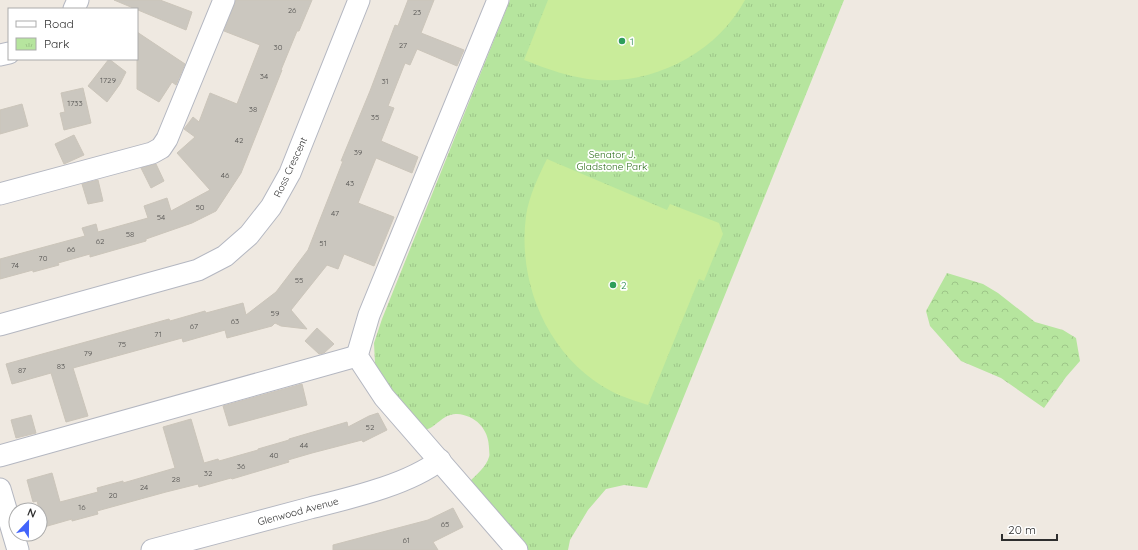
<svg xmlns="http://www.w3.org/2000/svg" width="1138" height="550" viewBox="0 0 1138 550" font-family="Quicksand,sans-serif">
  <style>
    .forest { fill: url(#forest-crowns) }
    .park { fill: url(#park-tufts) }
    .pitch { fill: #c9ec9a }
    .building { fill: #cbc7bf; stroke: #cbc5ba }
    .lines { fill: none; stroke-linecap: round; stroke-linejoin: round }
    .minor-casing { stroke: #b4b7c1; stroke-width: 23 }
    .minor { stroke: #fff; stroke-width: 21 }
    .leisure-dot { fill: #2e9e5b; stroke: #fff; stroke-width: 1.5 }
    .labels { text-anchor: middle; stroke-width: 3.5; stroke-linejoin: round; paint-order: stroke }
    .number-label { font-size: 8px; fill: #555452 }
    .leisure-label { font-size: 10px; fill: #27864d; stroke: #fff; text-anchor: start }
    .park-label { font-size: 10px; fill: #2c6e1b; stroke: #fff }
    .street-label { font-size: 10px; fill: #2e2e2e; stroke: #fff }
  </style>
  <defs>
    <pattern id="forest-crowns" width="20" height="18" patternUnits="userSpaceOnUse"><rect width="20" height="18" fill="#b6e59e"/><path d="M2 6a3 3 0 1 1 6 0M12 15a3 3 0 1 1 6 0" fill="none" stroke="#9dc588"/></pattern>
    <pattern id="park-tufts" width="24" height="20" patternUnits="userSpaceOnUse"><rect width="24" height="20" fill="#b6e59e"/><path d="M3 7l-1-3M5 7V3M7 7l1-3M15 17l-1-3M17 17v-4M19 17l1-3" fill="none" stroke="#9dc588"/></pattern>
  </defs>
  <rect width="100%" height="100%" fill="#efe9e1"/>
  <path class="forest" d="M947,273L983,284L998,293L1035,322L1063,330L1076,338L1080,361L1066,377L1044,408L1001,378L961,361L930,326L926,311Z"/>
  <path class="park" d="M510,0H844L647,488L624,485L606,489L588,510L570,540L568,550H526L470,481C476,475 486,467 489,457C490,455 489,451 489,448C489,429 475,415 457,414C443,413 435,429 424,430L382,381L375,363L374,343L382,319Z"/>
  <g class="pitch">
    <path d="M548,0H745C717,52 656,84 597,80C572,78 547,69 524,60Z"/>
    <path d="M547,159L667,210L670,204L719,223L723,234L704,281L699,279L648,405C636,401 622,397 611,391C549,358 517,285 526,216C529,196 538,177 547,159Z"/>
  </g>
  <g class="building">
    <path d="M114,0H160L192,12L186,30Z"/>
    <path d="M236,0H312L299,31H297L281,70H282L241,173L216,211L192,223L146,239V241L90,257V254L58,263L59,265L33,272V270L0,279V259L85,236L82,228L96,224L98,232L148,218L144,206L167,198L171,211L210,190L177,153L195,137L184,129L193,117L199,122L210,93L237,104L260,45L224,31Z"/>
    <path d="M408,0H434L421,33L464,50L457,66L417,49L410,65L405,63L388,106L394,108L381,141L418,157L412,173L376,158L358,203L394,217L374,266L344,254L338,269L327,265L291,310L307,329L281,326L275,323L272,326L227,338L225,330L183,342L182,338L73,368L88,416L66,422L51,373L12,384L6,364L169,319L170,321L205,311L206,313L243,303L246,315L276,292L308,250L343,161H341L370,91L395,25L398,26Z"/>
    <path d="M137,32L185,64L176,85L172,82L159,102L137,89Z"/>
    <path d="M109,59L126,72L120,84L107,102L88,86Z"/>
    <path d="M83,88L91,123L64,130L60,113L65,112L61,93Z"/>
    <path d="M22,104L28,126L0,134V110Z"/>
    <path d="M74,135L84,155L64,164L55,144Z"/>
    <path d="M156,164L164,181L151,188L141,168Z"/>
    <path d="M98,180L103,201L88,204L82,184Z"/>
    <path d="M317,328L334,344L324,353L319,354L305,341Z"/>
    <path d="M302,384L307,405L229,426L223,406Z"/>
    <path d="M378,413L387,430L363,442L362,440L312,453L288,460L289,462L232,479L231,478L199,487L198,484L166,492L97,511L98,514L72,521V519L44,527L37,501L33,502L27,480L52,473L60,502L98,492L97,488L123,481V483L175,468L163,427L191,419L204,463L218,459L219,461L258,450V449L289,440V439L347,422L348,427L369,416Z"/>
    <path d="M31,415L36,433L16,438L11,420Z"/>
    <path d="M453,508L463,527L433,542L438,550H333V545L428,520Z"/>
  </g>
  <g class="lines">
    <g class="minor-casing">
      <g id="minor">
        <path d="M498,0L369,315L357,356L384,397L517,550"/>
        <path d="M74,9L78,0"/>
        <path d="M0,55L9,53"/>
        <path d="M0,194L152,153L161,148L167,139L224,0"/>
        <path d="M0,325L198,270L225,256L249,235L271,207L290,173L359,0"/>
        <path d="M0,456L357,356"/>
        <path d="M0,489L18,550"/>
        <path d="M152,550C205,536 257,522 310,508C350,498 408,485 440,460"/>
      </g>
    </g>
    <use href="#minor" class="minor"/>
  </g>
  <g class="leisure-dot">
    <circle cx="622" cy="41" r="4"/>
    <circle cx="613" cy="285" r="4"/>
  </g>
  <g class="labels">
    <g class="number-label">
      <text x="292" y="13">26</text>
      <text x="417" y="15">23</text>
      <text x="403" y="48">27</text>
      <text x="278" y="50">30</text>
      <text x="264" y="79">34</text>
      <text x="108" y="83">1729</text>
      <text x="385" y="84">31</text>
      <text x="75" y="106">1733</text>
      <text x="253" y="112">38</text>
      <text x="375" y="120">35</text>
      <text x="239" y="143">42</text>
      <text x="358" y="155">39</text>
      <text x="225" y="178">46</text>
      <text x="350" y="186">43</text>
      <text x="200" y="210">50</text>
      <text x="335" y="216">47</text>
      <text x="161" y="220">54</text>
      <text x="130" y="237">58</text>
      <text x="100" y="244">62</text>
      <text x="323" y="246">51</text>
      <text x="71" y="252">66</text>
      <text x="43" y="261">70</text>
      <text x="15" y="268">74</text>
      <text x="299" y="283">55</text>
      <text x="275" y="316">59</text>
      <text x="235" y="324">63</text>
      <text x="194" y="329">67</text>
      <text x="158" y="337">71</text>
      <text x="122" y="347">75</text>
      <text x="88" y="356">79</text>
      <text x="61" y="369">83</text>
      <text x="22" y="373">87</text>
      <text x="370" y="430">52</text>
      <text x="304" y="448">44</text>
      <text x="274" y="458">40</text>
      <text x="241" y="469">36</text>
      <text x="208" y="476">32</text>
      <text x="176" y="482">28</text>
      <text x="144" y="490">24</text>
      <text x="113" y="498">20</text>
      <text x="82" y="510">16</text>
      <text x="445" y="527">65</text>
      <text x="406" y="543">61</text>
    </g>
    <g class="leisure-label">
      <text x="630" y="45">1</text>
      <text x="621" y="289">2</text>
    </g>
    <g class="park-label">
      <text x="612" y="158">Senator J.<tspan x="612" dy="12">Gladstone Park</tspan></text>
    </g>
    <g class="street-label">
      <text transform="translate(290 167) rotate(-65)" y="4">Ross Crescent</text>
      <text transform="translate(298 511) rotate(-15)" y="4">Glenwood Avenue</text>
    </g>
  </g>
  <rect x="8" y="8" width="130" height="52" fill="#ffffff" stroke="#ababab"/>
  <rect x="16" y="21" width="20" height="6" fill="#ffffff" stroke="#ababab"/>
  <text x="44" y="28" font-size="12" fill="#2e2e2e">Road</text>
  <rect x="16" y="38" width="20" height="12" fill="url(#park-tufts)" stroke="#ababab"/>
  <text x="44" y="48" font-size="12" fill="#2e2e2e">Park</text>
  <g transform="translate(28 522) rotate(22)"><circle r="19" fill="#ffffff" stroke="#ababab"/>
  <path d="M0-3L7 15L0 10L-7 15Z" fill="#4264fb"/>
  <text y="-6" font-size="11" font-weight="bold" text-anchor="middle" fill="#2e2e2e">N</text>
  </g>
  <path d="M1002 534v6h55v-6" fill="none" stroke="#2e2e2e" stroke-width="2"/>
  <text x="1008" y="534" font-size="12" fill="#2e2e2e" stroke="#ffffff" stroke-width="3" paint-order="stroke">20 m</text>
</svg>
